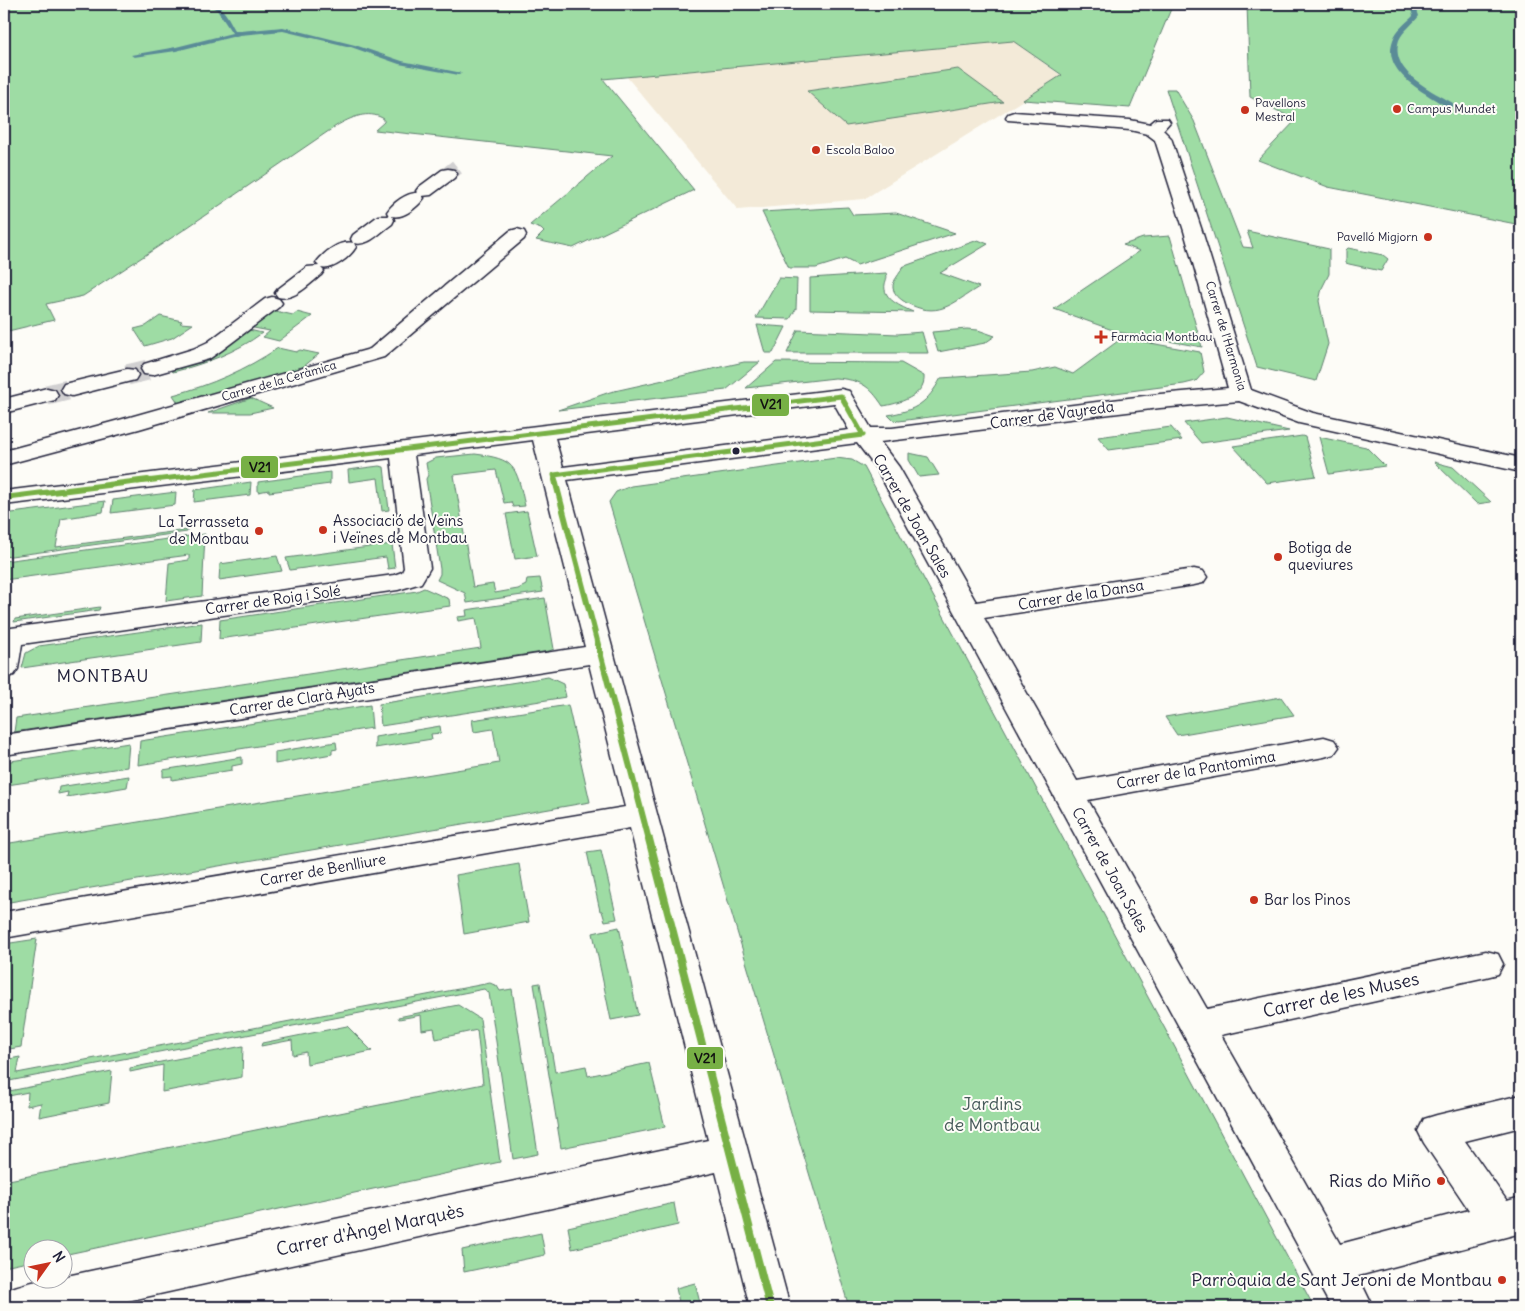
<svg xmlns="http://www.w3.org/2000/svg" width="1525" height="1311" viewBox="0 0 1525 1311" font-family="Delius,sans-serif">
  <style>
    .built { fill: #f3ead8 }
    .green { fill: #9edca4; stroke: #607f70 }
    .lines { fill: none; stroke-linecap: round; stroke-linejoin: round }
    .stream { fill: #5a8b97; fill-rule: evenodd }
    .minor-tunnel-far1 { stroke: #d1d0d1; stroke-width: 16; stroke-dasharray: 16 8; stroke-linecap: butt }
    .minor-tunnel { stroke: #d1d0d1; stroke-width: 21; stroke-dasharray: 21 11; stroke-linecap: butt }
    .minor-casing { stroke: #22223b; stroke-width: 3 }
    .minor { fill: #fdfcf7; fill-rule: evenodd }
    .bus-1-far2-casing { stroke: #fdfcf7; stroke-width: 8 }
    .bus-1-far1-casing { stroke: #fdfcf7; stroke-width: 10 }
    .bus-1-casing { stroke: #fdfcf7; stroke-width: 12 }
    .bus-1-far2 { stroke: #77b045; stroke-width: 5 }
    .bus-1-far1 { stroke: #77b045; stroke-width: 6 }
    .bus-1 { stroke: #77b045; stroke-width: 8 }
    .poi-dot { fill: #c8321e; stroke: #fdfcf7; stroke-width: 2 }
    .bus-dot { fill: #22223b; stroke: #fdfcf7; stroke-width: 2 }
    .labels { text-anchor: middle; stroke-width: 4; stroke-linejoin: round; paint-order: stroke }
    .far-poi-label { font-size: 12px; fill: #22223b; stroke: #fdfcf7; text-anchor: start }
    .far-street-label { font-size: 12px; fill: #22223b; stroke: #fdfcf7 }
    .street-label { font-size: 15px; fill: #22223b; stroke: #fdfcf7 }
    .poi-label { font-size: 15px; fill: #22223b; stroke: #fdfcf7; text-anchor: start }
    .quarter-label { font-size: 18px; letter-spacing: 1px; fill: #22223b; stroke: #fdfcf7 }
    .near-street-label { font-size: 18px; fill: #22223b; stroke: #fdfcf7 }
    .near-park-label { font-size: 18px; fill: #475a5a; stroke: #fdfcf7 }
    .near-poi-label { font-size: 18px; fill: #22223b; stroke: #fdfcf7; text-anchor: end }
    .line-badge { stroke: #fdfcf7; stroke-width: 2 }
    .pale-badge-label { font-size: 14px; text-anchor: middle; font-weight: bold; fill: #111 }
  </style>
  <rect width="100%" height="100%" fill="#fdfcf7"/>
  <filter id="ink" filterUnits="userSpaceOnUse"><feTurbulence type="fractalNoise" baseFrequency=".02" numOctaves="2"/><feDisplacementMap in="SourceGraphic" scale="10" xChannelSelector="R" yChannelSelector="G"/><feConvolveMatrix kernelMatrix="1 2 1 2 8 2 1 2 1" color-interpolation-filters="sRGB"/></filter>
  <g filter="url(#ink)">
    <path class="built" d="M1013,41L1062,76L864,199L738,210L626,76Z"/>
    <g class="green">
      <path d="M4,4H1173L1130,108L1023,100L1062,75L1013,41L603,79L694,190L573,248L536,240L544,232L541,229L530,225L612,156L375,130L384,122V119C368,109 350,118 336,126L182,231L83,296L46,304L54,320L4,332Z"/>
      <path d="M1247,4H1521V225L1328,187L1258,160L1296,120L1250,97Z"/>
      <path d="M958,69L1003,102L846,126L807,91Z"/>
      <path d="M1166,89H1175L1194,121L1243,247L1253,248L1247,231L1329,249V274L1322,288L1319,301L1328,344L1316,381L1257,367Z"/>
      <path d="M848,207L853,215L896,213L955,233L857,265L845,259L816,268H789L762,212Z"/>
      <path d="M1170,236L1202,347L1118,332L1054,309L1140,251L1123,245L1143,238Z"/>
      <path d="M978,240L988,244L940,273L979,287C951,304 938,320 905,302C900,299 894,294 893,288C892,280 901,274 902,267Z"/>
      <path d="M1348,248L1383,255L1388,259L1381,271L1349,264L1346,263V250Z"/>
      <path d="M886,273C888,278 886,279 885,284C882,299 902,307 913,312L810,310V278Z"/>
      <path d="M779,278L797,279L796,309L790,319L756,318Z"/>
      <path d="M271,310L293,315L297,312L312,316L279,341L263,337L270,331L248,327Z"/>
      <path d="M160,316L182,321L180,323L193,324L172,338L145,346L134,329L146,326Z"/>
      <path d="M757,325L786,327L773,353H765Z"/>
      <path d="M245,329L262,333C237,352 204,364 173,372L170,368Z"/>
      <path d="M967,329L978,330L995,336L985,343L938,352L932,332Z"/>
      <path d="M798,330L898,334L922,332L928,353H787Z"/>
      <path d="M1122,338L1200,352L1204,372L1196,381L1184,384L899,421L893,420L888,415C917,410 927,403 941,378L1032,372L1055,367L1073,374Z"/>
      <path d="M278,348L296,352L300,350L319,354L303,367L179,404L173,395C211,385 245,370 278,348Z"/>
      <path d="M744,362H760L726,390L558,410L610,392Z"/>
      <path d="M776,362L901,363L924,376C926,396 897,404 883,406C869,385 861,380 835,378L746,388Z"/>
      <path d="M251,398L273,408L250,413H208Z"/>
      <path d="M1227,417L1289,431L1201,443L1184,423Z"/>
      <path d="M1171,427L1182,440L1109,450L1098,437Z"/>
      <path d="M1302,436L1305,437L1316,476L1267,483L1233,446Z"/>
      <path d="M1319,437L1366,447L1385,466L1329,474Z"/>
      <path d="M909,453L928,457L939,475L919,477L909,460Z"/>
      <path d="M475,454C515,459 516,465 525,506L513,507L511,502L504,503L496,470L454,475L473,587L493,584L495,593L518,589L526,585L527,579L540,578L543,592L467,603L465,593L437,580L440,574V569L426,479L428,475L426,463L436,458Z"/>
      <path d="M836,458L852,460L864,467L1314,1307H849L609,502L616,492L631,486Z"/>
      <path d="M1434,462L1453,467L1491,502L1477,504Z"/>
      <path d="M379,466L384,467L389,510L382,511L378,478L349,482L348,470Z"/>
      <path d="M330,472V484L269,492V490L258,492V482Z"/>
      <path d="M251,482L250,495L194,502L195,490Z"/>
      <path d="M176,492L175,505L111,513L113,500Z"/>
      <path d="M105,501L103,512L61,519L56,547L187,530V532L4,557V514Z"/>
      <path d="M527,511L537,556L515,559L506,514Z"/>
      <path d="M205,534L202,596L166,601L169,563L189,560V555L4,580V561Z"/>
      <path d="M392,544L395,568L388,569L386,557L290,570L286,558Z"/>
      <path d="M277,556L282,571L219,580L220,564Z"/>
      <path d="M424,588L449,599L450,606L219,639L220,620L417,591Z"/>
      <path d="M545,598L554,649L549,651L14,732L16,718L481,648L476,618L458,621L457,617L467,616L466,610Z"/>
      <path d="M100,607L99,610L14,622L15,619Z"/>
      <path d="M202,623L201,642L22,668L26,653L39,646Z"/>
      <path d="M548,677L563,684L566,697L381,726L379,704Z"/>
      <path d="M1281,697L1294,715L1177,735L1165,717Z"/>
      <path d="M370,705L372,728L138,765L140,741Z"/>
      <path d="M568,705L590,802L4,903V844L499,763L493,729L474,732L472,720Z"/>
      <path d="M440,726L441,733L431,734L432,739L375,748V737Z"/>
      <path d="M336,742L337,749L332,750V754L275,764V752Z"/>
      <path d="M129,743L127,767L7,785L4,788V762Z"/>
      <path d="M242,757V764L232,766V770L172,780V776L163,777V770Z"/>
      <path d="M129,776L127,787L67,797L68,792L58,794L59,787Z"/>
      <path d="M601,850L617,919L605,921L602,911H600L587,852Z"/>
      <path d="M519,864L529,922L464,934L456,875Z"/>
      <path d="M619,927L638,1015L611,1020L593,933Z"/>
      <path d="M37,939L21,1047L4,1050V944Z"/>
      <path d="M490,983L497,986L500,991L512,989L538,1154L513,1159L489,993L484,989L4,1082V1060L20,1057L17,1073Z"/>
      <path d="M540,983L555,1072L586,1066L588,1076L649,1063L665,1127L561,1148L534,984Z"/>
      <path d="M458,1005L480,1019L500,1162L63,1255L62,1248H32V1261L4,1267V1181L483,1084L477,1030L436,1039L434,1028L422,1030L421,1015L399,1019L398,1017Z"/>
      <path d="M347,1026L372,1051L307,1064L306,1052L293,1055L292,1040L261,1046L262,1043Z"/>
      <path d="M243,1046L242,1077L162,1092L163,1065L130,1072V1068Z"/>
      <path d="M112,1071L109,1103L39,1117L41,1103L27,1106L28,1092L4,1097V1092Z"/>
      <path d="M674,1203L678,1225L572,1249L568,1227Z"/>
      <path d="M541,1233L545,1255L464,1272L462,1250Z"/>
      <path d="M695,1283L701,1307H680L676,1288Z"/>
    </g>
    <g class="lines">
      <g class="stream">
        <path d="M207,4C223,3 228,18 235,30L240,31L283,27L355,45L402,61L462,73L459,75L399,64L351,47L283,31L240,35L176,51L134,57L131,55L176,47L232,33L217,10Z"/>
        <path d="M1409,4H1415L1419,16C1413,24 1403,31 1399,40C1389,72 1431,90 1453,103V107H1447C1426,93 1381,73 1393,40C1396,30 1406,23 1413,16Z"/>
      </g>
      <path class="minor-tunnel-far1" d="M448,174L457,167"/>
      <g class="minor-tunnel">
        <path d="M127,375L152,369"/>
        <path d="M47,395L72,389"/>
      </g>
      <g class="minor-casing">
        <g id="minor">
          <path d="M1014,112L1130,120L1150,124L1156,119H1168L1170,122L1163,130L1171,138L1202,231L1251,390L1313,413L1521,458V472L1299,423L1239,401L1160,408L880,442L899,467L976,602L1194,569L1203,571L1207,577L1203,583L1194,585L984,618L1077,781L1324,737L1334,740L1339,747L1334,754L1324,757L1088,800L1207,1009L1486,951L1498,954L1503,964L1498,974L1486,977L1221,1035L1340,1244L1469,1210L1424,1143L1418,1131L1424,1119L1437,1115L1521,1095V1127L1465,1141L1507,1201L1521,1197V1233L1358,1276L1373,1307H1331L876,468L857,443L567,480L790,1307H750L716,1172L100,1307H4V1291C21,1284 44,1278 62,1278V1277L708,1140L630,828L4,938V912L625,807L589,664L4,755V735L585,647L533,440L414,455L430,568L421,583L398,590L22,644L18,669L14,675L4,678V629L394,575L402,572L404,568L391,458L4,505V491L841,389L849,391L871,428H892L1160,394L1228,388L1184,231L1155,140L1147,134L1130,130L1008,120L1006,117L1008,114ZM834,403L849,430L563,467L555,438Z"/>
          <path d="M448,169L454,170L457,174L454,178L431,195L422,196L424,198C418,207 403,219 392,216L394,220L392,224C380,232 369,247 354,243L356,247C350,257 333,271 321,268L324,271L321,275C308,285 294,301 278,297L275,293L278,289L307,267L319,266L316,263C324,252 340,240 353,243L351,239L353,235L378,216H389L387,212C393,203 407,192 418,193L416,191L419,187L442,170Z"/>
          <path d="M517,229L524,231L526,235L524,239L384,357L139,429L4,465V451L123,419L370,349L510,231Z"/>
          <path d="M272,297L279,299L282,303L279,307L222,350L209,359L152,375L144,374L141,369L144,364L193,349L208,342L265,299Z"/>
          <path d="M127,369L135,370L138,375L135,380L72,396L64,394L61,389L64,384Z"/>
          <path d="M47,388L55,390L58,395L55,400L4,413V399Z"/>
        </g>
      </g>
      <use href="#minor" class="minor"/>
      <g class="bus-1-far2-casing">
        <path id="bus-1-far2" d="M138,482L841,396L863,435L554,475L556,482"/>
      </g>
      <g class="bus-1-far1-casing">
        <g id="bus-1-far1">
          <path d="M555,480L649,840"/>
          <path d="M4,498L148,480"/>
        </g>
      </g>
      <g class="bus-1-casing">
        <path id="bus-1" d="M649,839L770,1307"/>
      </g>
      <use href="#bus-1-far2" class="bus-1-far2"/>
      <use href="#bus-1-far1" class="bus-1-far1"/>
      <use href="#bus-1" class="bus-1"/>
    </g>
  </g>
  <g class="poi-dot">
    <circle cx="1397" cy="109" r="5"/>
    <circle cx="1245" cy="110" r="5"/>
    <circle cx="816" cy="150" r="5"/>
    <circle cx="1428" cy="237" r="5"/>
    <path d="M1098.5 329.5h5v5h5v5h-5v5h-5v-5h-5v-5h5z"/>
    <circle cx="323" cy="530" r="5"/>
    <circle cx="259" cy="531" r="5"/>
    <circle cx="1278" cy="557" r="5"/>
    <circle cx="1254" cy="900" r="5"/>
    <circle cx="1441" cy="1181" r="5"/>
    <circle cx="1502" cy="1280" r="5"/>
  </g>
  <circle class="bus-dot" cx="736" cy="451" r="4.5"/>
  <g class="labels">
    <g class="far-poi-label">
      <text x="1255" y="107">Pavellons<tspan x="1255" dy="14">Mestral</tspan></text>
      <text x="1407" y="113">Campus Mundet</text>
      <text x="826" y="154">Escola Baloo</text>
      <text x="1418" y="241" text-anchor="end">Pavelló Migjorn</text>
      <text x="1111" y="341">Farmàcia Montbau</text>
    </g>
    <g class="far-street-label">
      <text transform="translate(1226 336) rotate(73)" y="4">Carrer de l'Harmonia</text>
      <text transform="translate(279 381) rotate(-16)" y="4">Carrer de la Ceràmica</text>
    </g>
    <g class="street-label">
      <text transform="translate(1052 415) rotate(-8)" y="5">Carrer de Vayreda</text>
      <text transform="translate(912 516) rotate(60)" y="5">Carrer de Joan Sales</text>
      <text transform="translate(1081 595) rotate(-9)" y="5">Carrer de la Dansa</text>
      <text transform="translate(273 600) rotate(-8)" y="5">Carrer de Roig i Solé</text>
      <text transform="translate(302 699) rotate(-9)" y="5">Carrer de Clarà Ayats</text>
      <text transform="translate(1196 770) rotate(-10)" y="5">Carrer de la Pantomima</text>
      <text transform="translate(323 870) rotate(-10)" y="5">Carrer de Benlliure</text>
      <text transform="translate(1110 870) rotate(61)" y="5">Carrer de Joan Sales</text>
    </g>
    <g class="poi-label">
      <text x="333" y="526">Associació de Veïns<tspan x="333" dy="17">i Veïnes de Montbau</tspan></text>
      <text x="249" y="527" text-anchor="end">La Terrasseta<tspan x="249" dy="17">de Montbau</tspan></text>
      <text x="1288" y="553">Botiga de<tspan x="1288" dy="17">queviures</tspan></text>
      <text x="1264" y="905">Bar los Pinos</text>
    </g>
    <g class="quarter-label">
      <text x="103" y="682">MONTBAU</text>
    </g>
    <g class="near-street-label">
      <text transform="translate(1341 995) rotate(-12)" y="6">Carrer de les Muses</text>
      <text transform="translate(370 1230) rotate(-12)" y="6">Carrer d'Àngel Marquès</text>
    </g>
    <g class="near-park-label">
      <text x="992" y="1110">Jardins<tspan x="992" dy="21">de Montbau</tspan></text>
    </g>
    <g class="near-poi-label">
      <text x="1431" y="1187">Rias do Miño</text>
      <text x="1492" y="1286">Parròquia de Sant Jeroni de Montbau</text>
    </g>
  </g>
  <g class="line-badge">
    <rect x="751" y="393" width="39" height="24" rx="5" fill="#77b045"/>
    <rect x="240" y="455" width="39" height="24" rx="5" fill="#77b045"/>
    <rect x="686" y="1046" width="38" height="24" rx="5" fill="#77b045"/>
  </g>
  <g class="pale-badge-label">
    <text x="771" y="409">V21</text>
    <text x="260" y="472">V21</text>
    <text x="705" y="1063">V21</text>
  </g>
  <rect width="1525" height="1311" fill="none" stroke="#fdfcf7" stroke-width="20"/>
  <rect x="10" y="10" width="1505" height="1291" fill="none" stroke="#22223b" stroke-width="2" filter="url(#ink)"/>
  <g transform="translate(48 1264) rotate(57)"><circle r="24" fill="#fdfcf7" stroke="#a5a5ac"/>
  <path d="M0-4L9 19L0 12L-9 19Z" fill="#c8321e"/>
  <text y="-8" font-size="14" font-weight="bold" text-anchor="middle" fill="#22223b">N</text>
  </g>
</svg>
